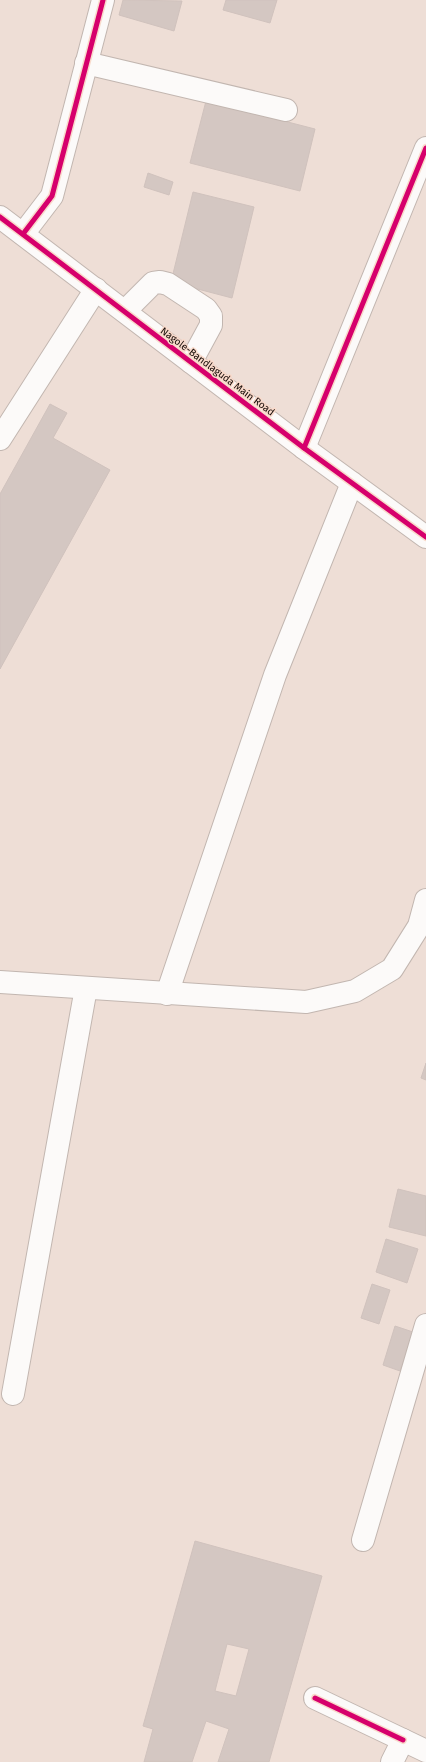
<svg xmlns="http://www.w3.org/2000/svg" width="426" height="1762" viewBox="0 0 426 1762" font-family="'Fira Sans',sans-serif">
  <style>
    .building { fill: #d4c7c2; stroke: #d0c2bd; fill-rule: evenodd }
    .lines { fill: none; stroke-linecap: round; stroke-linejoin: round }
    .minor-casing { stroke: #c2b6b0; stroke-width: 24 }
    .minor { stroke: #fcfaf9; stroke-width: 22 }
    .cycleway-casing { stroke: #f9dacb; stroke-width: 8 }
    .cycleway { stroke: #d6006c; stroke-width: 5 }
    .labels { text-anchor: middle; stroke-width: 3; stroke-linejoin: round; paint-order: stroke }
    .street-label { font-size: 10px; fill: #130905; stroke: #f9dacb }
  </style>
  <rect width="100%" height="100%" fill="#eeded6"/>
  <g class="building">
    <path d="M123,0L182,1L174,31L119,15Z"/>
    <path d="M226,0H277L270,23L223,10Z"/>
    <path d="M206,101L315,129L300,191L190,163Z"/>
    <path d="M148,173L173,182L169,195L144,187Z"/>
    <path d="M193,192L254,207L232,298L171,282Z"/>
    <path d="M50,404L67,413L53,438L110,470L0,669V494Z"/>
    <path d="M426,1063V1080L421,1078Z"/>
    <path d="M398,1189L426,1196V1236L389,1227Z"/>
    <path d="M386,1239L418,1249L407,1283L376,1272Z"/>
    <path d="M372,1284L390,1290L379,1324L361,1318Z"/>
    <path d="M395,1326L413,1332L400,1371L383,1365Z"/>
    <path d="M195,1541L322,1576L269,1762H218L229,1729L206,1721L192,1762H144L153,1729L143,1726ZM227,1644L249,1649L236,1696L215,1691Z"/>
  </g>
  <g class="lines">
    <g class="minor-casing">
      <g id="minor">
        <path d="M86,63L286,110"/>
        <path d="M0,217L304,448L426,537"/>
        <path d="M23,234L52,196L103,0"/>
        <path d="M125,311L153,283L160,282L168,284L206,309L211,316V325L191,362"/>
        <path d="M0,439L96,289"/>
        <path d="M304,448L426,148"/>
        <path d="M0,982L306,1002L355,991L392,969L419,926L426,900"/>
        <path d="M167,994L275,675L352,483"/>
        <path d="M13,1394L86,988"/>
        <path d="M363,1540L426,1325"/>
        <path d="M315,1698L403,1740"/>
        <path d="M392,1762L403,1740L426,1751"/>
      </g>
    </g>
    <use href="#minor" class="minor"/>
    <g class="cycleway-casing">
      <g id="cycleway">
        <path d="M0,217L304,448L426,537"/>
        <path d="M23,234L52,196L103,0"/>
        <path d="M304,448L426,148"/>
        <path d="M315,1698L403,1740"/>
      </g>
    </g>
    <use href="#cycleway" class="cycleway"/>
  </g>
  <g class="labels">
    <g class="street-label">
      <text transform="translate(218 371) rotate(37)" y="4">Nagole-Bandlaguda Main Road</text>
    </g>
  </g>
</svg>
